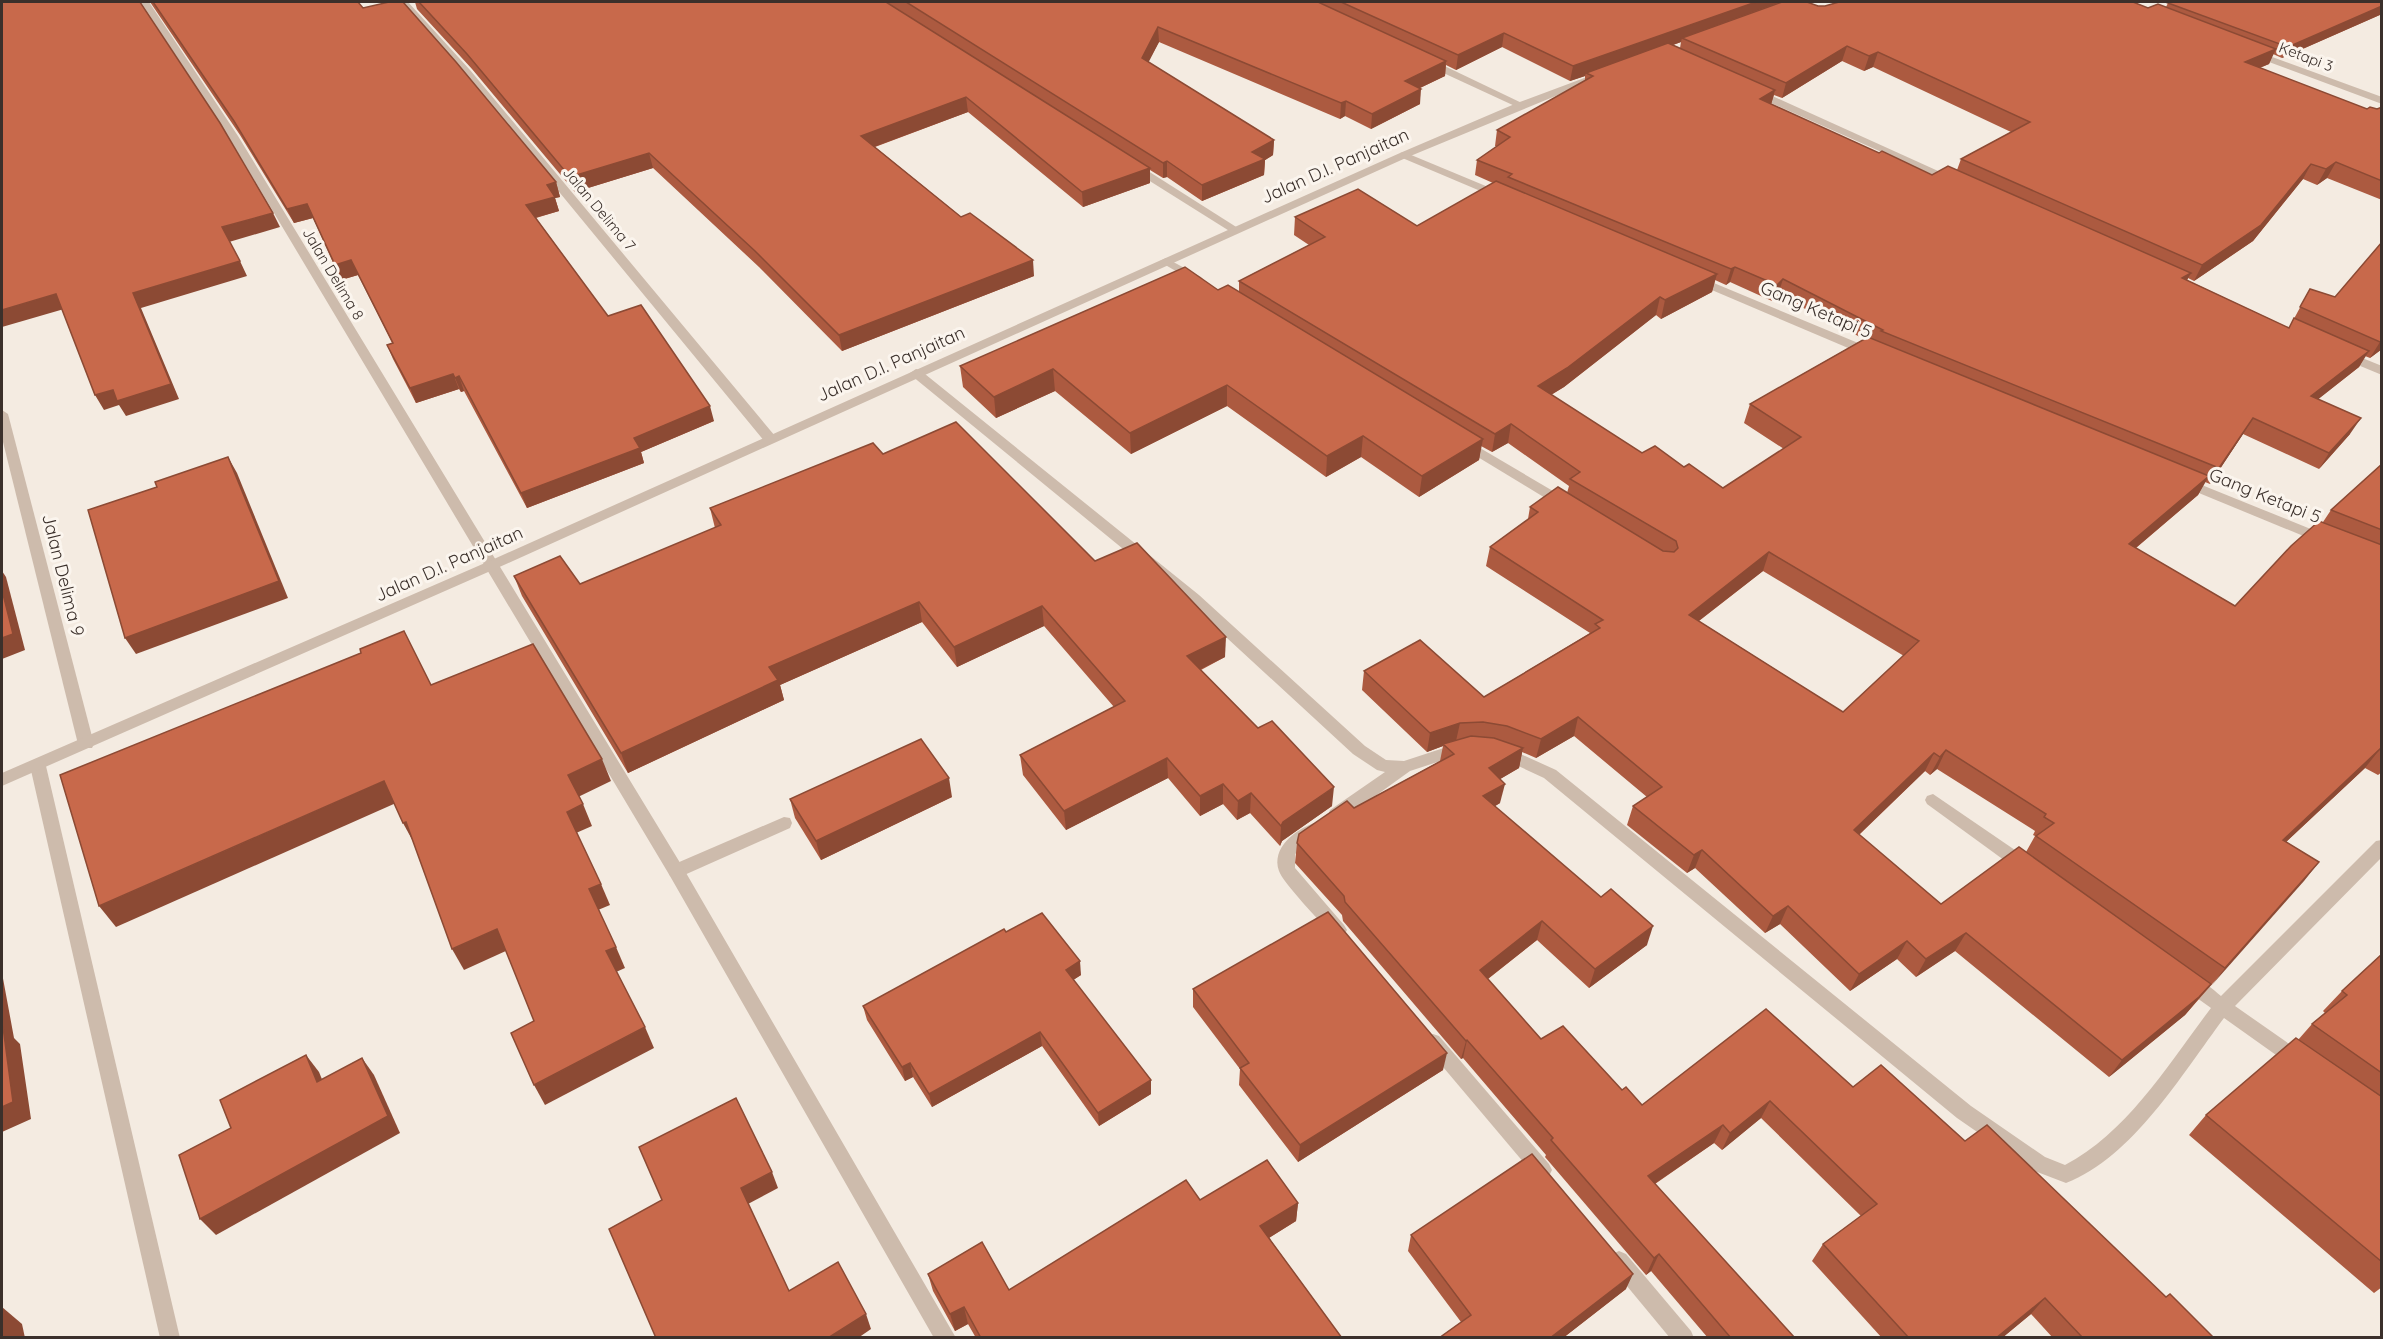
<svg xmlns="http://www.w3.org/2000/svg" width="2383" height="1339" viewBox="0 0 2383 1339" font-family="Quicksand,sans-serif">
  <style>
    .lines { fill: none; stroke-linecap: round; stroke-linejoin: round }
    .service { fill: #cdbbac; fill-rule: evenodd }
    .minor { fill: #cdbbac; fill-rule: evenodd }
    .tertiary { fill: #cdbbac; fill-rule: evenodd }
    .wall { fill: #ac5a40; fill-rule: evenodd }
    .shaded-wall { fill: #8c4a34 }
    .building { fill: #c8694b; stroke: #8c4a34; stroke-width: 1.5; fill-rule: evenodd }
    .labels { text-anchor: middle; stroke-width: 6; stroke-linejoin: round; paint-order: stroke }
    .far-street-label { font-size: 15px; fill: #3b302b; stroke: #fbf5ee }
    .street-label { font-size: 18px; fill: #3b302b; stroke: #fbf5ee }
  </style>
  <rect width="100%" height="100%" fill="#f4ebe1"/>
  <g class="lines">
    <path class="service" d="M784,817L790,818L792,823L790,828L682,876L676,878L670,876L668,871L670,866Z"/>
    <g class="minor">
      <path d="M141,2H149L238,136L682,866L956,1338H934L670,876L228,136Z"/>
      <path d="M399,2H408L470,70L775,436L777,439L775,442H765L462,74Z"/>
      <path d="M2253,50L2382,97V104L2250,55L2248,53Z"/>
      <path d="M1424,60H1432L1526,105L1517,107L1424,64Z"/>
      <path d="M1751,90H1759L1958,180L1953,183L1949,182L1751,94Z"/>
      <path d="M1404,152L1505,194L1507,196L1501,199L1497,198L1400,157V153Z"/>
      <path d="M1133,163L1137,164L1241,230L1235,233L1231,232L1129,168L1128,166Z"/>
      <path d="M1166,258L1201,277L1203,279L1197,283L1193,281L1162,263L1160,261Z"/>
      <path d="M1697,276L1875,350L1877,353L1871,357L1867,356L1693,282L1691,280Z"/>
      <path d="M2345,351L2382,366V375L2341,358L2339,355L2341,352Z"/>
      <path d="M916,369L920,370L1199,595L1365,746L1386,760L1404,761L1459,743L1465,745L1467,749L1465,753L1410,771L1342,820L1336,821L1330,820L1328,815L1330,810L1385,772L1377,770L1353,754L1189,603L912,376L910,373Z"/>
      <path d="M2,410L8,414L94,744L92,748H80L78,744L2,438Z"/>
      <path d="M1463,438L1570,501L1572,504L1570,507H1560L1458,445L1456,442L1458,439Z"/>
      <path d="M2182,477L2328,536L2330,539L2328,542H2318L2177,484L2175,481Z"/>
      <path d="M1503,746L1556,770L1971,1106L2045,1157L2065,1165C2128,1132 2169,1063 2211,1008L2183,988L2180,983L2183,978C2196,973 2211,988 2221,996L2376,841L2382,840V857L2235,1006L2305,1055L2308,1061L2305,1067L2299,1069L2293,1067L2224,1018C2182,1074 2133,1157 2066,1183L2032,1170L1957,1118L1544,778L1497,756L1495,752L1497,748Z"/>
      <path d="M38,760L44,762L46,766L180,1338H160L30,766L32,762Z"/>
      <path d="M1933,794L2031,861L2033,866L2031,871L2025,873L2019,871L1927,804L1925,800L1927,796Z"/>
      <path d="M1314,823L1320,825L1322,830L1320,835L1295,854V868L1344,925L1347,930L1344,935L1338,937L1332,935C1321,922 1283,883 1279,871C1271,848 1295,830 1314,823Z"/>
      <path d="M1433,1034L1439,1036L1549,1164L1552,1170L1549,1176L1542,1179L1535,1176L1427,1048L1424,1042L1427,1036Z"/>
      <path d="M1619,1251L1626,1254L1691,1331L1694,1338H1670L1612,1268L1609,1261L1612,1254Z"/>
    </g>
    <path class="tertiary" d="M1595,74L1604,76L1408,157L495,569L2,786V773L485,563L1400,153L1517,103Z"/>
  </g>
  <g class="wall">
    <path d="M150,2H358L363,8L556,182L560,197L555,198L559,211L536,218L608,316L714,421L641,452L644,463L527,508L464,391L461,392L459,389L416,403L393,359L387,345L392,343L358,275L341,280L313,218L294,223L240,135Z"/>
    <path d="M415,2H1807L1818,6L2148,8L2166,7L2168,3L2382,2V14L2282,58L2273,54L2269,64L2259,68L2367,109H2377L2382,107V200L2327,178L2317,185L2303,179L2253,241L2194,281L2188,278L2187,280L2289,328L2310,289L2335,297L2382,242V349L2370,358L2365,356L2359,367L2318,399L2350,434L2319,469L2243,434L2210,484L2205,482L2198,495L2136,548L2235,606L2323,522L2331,510L2382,464V772L2378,775L2365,768L2286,842L2319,862L2185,1015L2109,1077L1955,951L1916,977L1897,959L1850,991L1780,924L1765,933L1695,868L1687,873L1627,825L1633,806L1647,797L1574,736L1536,758L1522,752L1519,768L1500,779V803L1495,806L1647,945L1589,988L1537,940L1488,979L1541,1039L1622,1090L1642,1105L1853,1087L1965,1141L2166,1297L2214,1338H2053L2031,1314L2002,1338H1882L1812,1261L1823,1244L1861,1216L1761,1118L1722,1150L1714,1143L1655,1184L1795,1338H1708L1651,1271L1646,1275L1545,1157L1546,1155L1463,1058L1461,1059L1343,921L1342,915L1295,863L1297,843L1354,808L1440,761L1443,746L1427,752L1362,690L1364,671L1484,697L1590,633L1486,566L1490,547L1528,519L1530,507L1567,493L1569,486L1508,443L1492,452L1481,446L1479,460L1419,497L1361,457L1326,477L1227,406L1131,454L1055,391L996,418L963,387L960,366L1218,290L1239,292V281L1309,245L1294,235L1295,217L1417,226L1493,183L1475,175L1477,160L1497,146H1495L1497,130L1585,81V76L1570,81L1502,47L1456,70L1446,65L1445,76L1420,88V104L1371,129L1345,116L1340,119L1159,42L1148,62L1274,140L1273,155L1265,160L1264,175L1202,201L1167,177L1163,178L1150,170V183L1083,207L968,112L875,147L1034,276L842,351L759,267L653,168L575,192L472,69L417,9ZM1681,42L1680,48L1673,45ZM1842,61L1864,71L1873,67L2011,132L1961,159L1957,170L1932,175L1879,153L1771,104L1774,95L1782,98ZM1715,280L1726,285L1730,282L1772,301L1778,295L1864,339L1750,404L1744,423L1784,449L1723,488L1684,467L1642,453L1551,395L1564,387L1656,315L1661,319L1712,292ZM1763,571L1904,656L1843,712L1699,621ZM1937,769L2035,831L2033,835L2035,836L2026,852L1941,904L1859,835L1925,771L1930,775Z"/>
    <path d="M883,454L1095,561L1225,657L1201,670L1332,806L1282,841L1280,846L1250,813L1237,820L1223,804L1200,816L1168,778L1066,830L1023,775L1020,755L1114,707L1044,626L957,667L922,622L780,685L784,700L628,773L522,596L514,576L580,584L715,528L710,508Z"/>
    <path d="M952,797L821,860L795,818L790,799Z"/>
    <path d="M1006,932L1081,975L1073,980L1151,1094L1099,1126L1042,1046L932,1107L913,1077L905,1081L867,1020L863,1006Z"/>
    <path d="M2382,954V1287L2374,1293L2189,1135L2206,1115L2298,1040L2312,1024L2325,1013L2323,1011L2342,991Z"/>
    <path d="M1193,989L1443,1070L1298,1162L1239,1085L1240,1069L1193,1007Z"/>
    <path d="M1200,1200L1298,1203L1296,1221L1269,1238L1342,1338H976L968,1324L955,1331L933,1291L928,1274L1009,1290Z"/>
    <path d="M1411,1235L1626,1289L1563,1338H1439L1461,1322L1408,1251Z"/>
  </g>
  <g class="shaded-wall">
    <path d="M1756,2H1781L1682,38L1681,42L1589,75L1586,73L1585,76L1570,81L1573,66Z"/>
    <path d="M2382,6V14L2282,58L2288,47Z"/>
    <path d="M1158,27L1159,42L1143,73L1142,58Z"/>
    <path d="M1504,33L1502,47L1456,70L1458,55Z"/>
    <path d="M1847,46L1842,61L1782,98L1786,83Z"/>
    <path d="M2276,49L2269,64L2238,77L2245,62Z"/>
    <path d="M1878,52L1873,67L1864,71L1869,56Z"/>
    <path d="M1446,61L1445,76L1403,96L1405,81Z"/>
    <path d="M1421,89L1420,104L1371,129L1372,114Z"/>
    <path d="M1775,90L1771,105L1760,99Z"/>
    <path d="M966,97L968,112L863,151L861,136Z"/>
    <path d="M1346,101L1345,116L1340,119L1341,103Z"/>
    <path d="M1274,140L1273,155L1265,160L1264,175L1202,201V185L1252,152Z"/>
    <path d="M649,153L653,168L575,192L570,177Z"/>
    <path d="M1167,161V177L1163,178V163Z"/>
    <path d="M2336,162L2327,178L2317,185L2326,169Z"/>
    <path d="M2311,164L2303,179L2253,241L2194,281L2202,265Z"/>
    <path d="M1150,168V183L1083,207L1082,192Z"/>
    <path d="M556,182L560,197L555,198L559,211L531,219L526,205L547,185Z"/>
    <path d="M307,204L313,218L294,223L287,209Z"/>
    <path d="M273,213L280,227L229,242L222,227Z"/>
    <path d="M351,260L358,275L341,280L335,265Z"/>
    <path d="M1033,260L1034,276L842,351L839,335Z"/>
    <path d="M240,261L247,276L141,308L179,399L126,416L119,405L104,410L95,395L113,390L133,293Z"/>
    <path d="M1735,267L1730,282L1726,285L1731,269Z"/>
    <path d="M2191,273L2182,289V278Z"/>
    <path d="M1717,274L1712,292L1661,319L1665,300Z"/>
    <path d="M1783,279L1778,295L1772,301L1777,285Z"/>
    <path d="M56,294L64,309L2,327V310Z"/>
    <path d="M1660,297L1656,315L1564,387L1534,405L1538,386Z"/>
    <path d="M2382,341V349L2370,358L2380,342Z"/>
    <path d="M2369,351L2359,367L2302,412L2311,396Z"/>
    <path d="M1053,369L1055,391L996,418L994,397Z"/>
    <path d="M453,374L459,389L416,403L410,388Z"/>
    <path d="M459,376L464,391L461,392L455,378Z"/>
    <path d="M1227,385V406L1131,454L1130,433Z"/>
    <path d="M710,406L714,421L641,452L644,463L527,508L521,493L634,438Z"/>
    <path d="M2253,418L2243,434L2210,484L2219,468Z"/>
    <path d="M2361,418L2350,434L2319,469L2329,453Z"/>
    <path d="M1511,424L1508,443L1492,452L1495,434Z"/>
    <path d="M1363,436L1361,457L1326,477L1327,456Z"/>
    <path d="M1483,439L1479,460L1419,497L1422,476Z"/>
    <path d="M228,457L237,473L288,598L136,654L125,638Z"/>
    <path d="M2209,476L2198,495L2119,562L2129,544Z"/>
    <path d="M1769,552L1763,571L1683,633L1689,615Z"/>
    <path d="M2,571L6,577L25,650L2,659Z"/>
    <path d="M919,602L922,622L780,685L784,700L628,773L621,753L769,667Z"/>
    <path d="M1042,606L1044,626L957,667L954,647Z"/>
    <path d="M1226,637L1225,657L1187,676V656Z"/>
    <path d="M1578,717L1574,736L1536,758L1541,739Z"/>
    <path d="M1460,723L1456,741L1443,744V746L1427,752L1430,733Z"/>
    <path d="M1523,748L1519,768L1485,788L1489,768Z"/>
    <path d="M2380,749L2365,768L2269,858L2283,840Z"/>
    <path d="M1946,750L1937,769L1930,775L1940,757Z"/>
    <path d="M1934,753L1925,771L1845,848L1854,830Z"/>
    <path d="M1167,758L1168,778L1066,830L1064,811Z"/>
    <path d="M602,759L611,781L578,797L568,775Z"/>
    <path d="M949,778L952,797L821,860L816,841Z"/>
    <path d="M384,781L396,803L116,927L99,906Z"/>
    <path d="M1223,784V804L1200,816V796Z"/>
    <path d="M1505,784L1500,803L1479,816L1483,796Z"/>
    <path d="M1334,787L1332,806L1282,841L1280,846L1281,826L1283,822Z"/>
    <path d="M1251,793L1250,813L1237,820L1238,801Z"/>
    <path d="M583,804L592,826L576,833L567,812Z"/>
    <path d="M406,822L415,845L403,823Z"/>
    <path d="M1702,850L1695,868L1687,873L1694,855Z"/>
    <path d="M2319,862L2304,881L2211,986L2225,968Z"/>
    <path d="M601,884L610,905L598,910L589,889Z"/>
    <path d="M1788,906L1780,924L1765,933L1773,916Z"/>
    <path d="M1542,921L1537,940L1476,988L1480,970Z"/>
    <path d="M1653,926L1647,945L1589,988L1595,969Z"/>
    <path d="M497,929L508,950L464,970L452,949Z"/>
    <path d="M1966,933L1955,951L1916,977L1926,959Z"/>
    <path d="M1907,941L1897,959L1850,991L1859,974Z"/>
    <path d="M616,947L625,968L616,972L606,951Z"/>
    <path d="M1080,961L1081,975L1067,984L1066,970Z"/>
    <path d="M2,973L14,1038L20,1044L31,1119L2,1132Z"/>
    <path d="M2211,984L2185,1015L2109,1077L2122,1060Z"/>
    <path d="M645,1027L654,1048L545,1105L534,1085Z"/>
    <path d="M1040,1032L1042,1046L932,1107L929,1094Z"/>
    <path d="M1467,1040L1463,1058L1461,1059L1466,1041Z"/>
    <path d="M1447,1053L1443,1070L1298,1162L1300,1145Z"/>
    <path d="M306,1055L319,1072L330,1099L317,1082Z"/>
    <path d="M362,1058L374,1075L400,1133L216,1235L200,1219Z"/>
    <path d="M910,1063L913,1077L905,1081L902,1067Z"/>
    <path d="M1151,1080V1094L1099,1126L1098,1113Z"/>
    <path d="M1770,1101L1761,1118L1722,1150L1730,1133Z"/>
    <path d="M1723,1125L1714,1143L1641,1193L1648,1176Z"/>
    <path d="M772,1172L778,1188L748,1204L741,1188Z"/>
    <path d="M1298,1203L1296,1221L1259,1244L1260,1226Z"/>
    <path d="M1659,1254L1651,1271L1646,1275L1654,1258Z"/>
    <path d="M1633,1274L1626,1289L1563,1338H1550Z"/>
    <path d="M2045,1298L2031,1314L2002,1338H1996Z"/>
    <path d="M2,1307L22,1324L25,1338H2Z"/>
    <path d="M964,1307L968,1324L955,1331L950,1314Z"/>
    <path d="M866,1314L871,1329L858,1338H828Z"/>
  </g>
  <g class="building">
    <path d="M2,2H140L220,123L273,213L222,227L240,261L133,293L171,384L117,401L113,390L95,395L56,294L2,310Z"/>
    <path d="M153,2H358L363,8L389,2H403L456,62L556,182L547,185L555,197L526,205L608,316L641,305L710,406L634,438L640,448L521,493L459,376L455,378L453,374L410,388L387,345L393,343L351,260L335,265L307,204L287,209L234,121Z"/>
    <path d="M419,2H886L1150,168L1082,192L966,97L861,136L961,217L970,213L1033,260L839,335L755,251L649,153L570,177L467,54Z"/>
    <path d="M906,2H1318L1446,61L1405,81L1421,89L1372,114L1346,101L1341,103L1158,27L1142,58L1274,140L1252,152L1265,159L1202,185L1167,161L1163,163Z"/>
    <path d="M1341,2H1756L1573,66L1504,33L1458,55Z"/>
    <path d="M1782,2H1807L1818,6H1825L1839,2H2133L2148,8L2158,4L2276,49L2245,62L2367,109L2370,107L2377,109L2382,107V181L2336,162L2326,169L2311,164L2261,225L2202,265L1961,159L2030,122L1878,52L1869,56L1847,46L1786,83L1682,38Z"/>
    <path d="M2171,2H2382V6L2288,47L2168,3Z"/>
    <path d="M1668,43L1775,90L1760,99L1879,153L1882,151L1932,175L1948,166L2191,273L2182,278L2289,328L2294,318L2369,351L2311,396L2361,418L2329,453L2253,418L2219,468L1881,331L1883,330L1783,279L1777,285L1735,267L1731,269L1508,177L1512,174L1477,160L1510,137L1497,130L1593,76L1586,73Z"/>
    <path d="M1496,181L1717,274L1665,300L1660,297L1567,368L1538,386L1642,453L1655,446L1684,467L1689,464L1723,488L1801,437L1750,404L1868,337L2209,476L2129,544L2235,606L2291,546L2319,521L2382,545V750L2380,749L2283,840L2319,862L2225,968L2036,836L2054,823L2044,817L2046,814L1946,750L1940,757L1934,753L1854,830L1941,904L2019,847L2211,984L2199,997L2122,1060L1966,933L1926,959L1907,941L1859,974L1788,906L1773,916L1702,850L1694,855L1633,806L1662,787L1578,717L1541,739L1507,726L1483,722L1460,723L1430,733L1364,671L1420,640L1484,697L1600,628L1595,624L1603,620L1490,547L1538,512L1530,507L1558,487L1663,551L1674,552L1678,548L1676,541L1570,479L1580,472L1511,424L1495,434L1239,281L1325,237L1295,217L1358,189L1417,226ZM1769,552L1919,641L1843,712L1689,615Z"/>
    <path d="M2382,242V341L2380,342L2300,307L2310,289L2335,297Z"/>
    <path d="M1185,267L1218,290L1228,285L1483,439L1422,476L1363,436L1327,456L1227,385L1130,433L1053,369L994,397L960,366Z"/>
    <path d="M956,422L1095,561L1137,543L1226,637L1187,656L1258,728L1272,721L1334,787L1283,822L1281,826L1251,793L1238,801L1223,784L1200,796L1167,758L1064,811L1020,755L1125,701L1042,606L954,647L919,602L769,667L778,680L621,753L514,576L560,556L580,584L721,525L710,508L873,443L883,454Z"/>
    <path d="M228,457L279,581L125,638L88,510L157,487L155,482Z"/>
    <path d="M2382,464V530L2331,510Z"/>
    <path d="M2,590L13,634L2,638Z"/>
    <path d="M404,631L431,685L533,644L602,759L568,775L583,804L567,812L601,884L589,889L616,947L606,951L645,1027L534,1085L511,1033L534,1021L497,929L452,949L406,822L403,823L384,781L99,906L60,775L361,653L360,649Z"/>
    <path d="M1471,736L1494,738L1523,748L1489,768L1505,784L1483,796L1601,897L1611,889L1653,926L1595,969L1542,921L1480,970L1541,1039L1563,1026L1622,1090L1626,1087L1642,1105L1766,1009L1853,1087L1881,1065L1965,1141L1987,1125L2166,1297L2170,1294L2214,1338H2083L2045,1298L1996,1338H1909L1823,1244L1877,1204L1770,1101L1730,1133L1723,1125L1648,1176L1795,1338H1731L1659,1254L1654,1258L1551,1140L1553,1138L1467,1040L1466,1041L1345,902L1344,896L1297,843L1299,834L1347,801L1354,808L1454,754L1443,744Z"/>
    <path d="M921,739L949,778L816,841L790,799Z"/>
    <path d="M1328,912L1447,1053L1300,1145L1240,1068L1249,1063L1193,989Z"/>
    <path d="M1042,913L1080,961L1066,970L1151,1080L1098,1113L1040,1032L929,1094L910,1063L902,1067L863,1006L1004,929L1006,932Z"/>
    <path d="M2382,954V1073L2312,1024L2347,995L2342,991Z"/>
    <path d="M2,1027H3L13,1102L2,1107Z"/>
    <path d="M2296,1038L2382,1097V1262L2206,1115Z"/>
    <path d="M306,1055L317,1082L362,1058L388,1116L200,1219L179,1155L231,1128L220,1100Z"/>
    <path d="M736,1098L772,1172L741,1188L789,1291L838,1262L866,1314L828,1338H656L609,1229L662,1200L639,1147Z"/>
    <path d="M1532,1154L1633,1274L1550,1338H1439L1471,1315L1411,1235Z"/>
    <path d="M1267,1160L1298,1203L1260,1226L1342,1338H981L964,1307L950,1314L928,1274L982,1242L1009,1290L1186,1180L1200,1200Z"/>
  </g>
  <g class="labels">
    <g class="far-street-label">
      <text transform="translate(2306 57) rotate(21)" y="5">Ketapi 3</text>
      <text transform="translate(599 209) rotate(50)" y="5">Jalan Delima 7</text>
      <text transform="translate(333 274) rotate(59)" y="5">Jalan Delima 8</text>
    </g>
    <g class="street-label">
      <text transform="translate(1335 166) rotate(-24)" y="6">Jalan D.I. Panjaitan</text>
      <text transform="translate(1816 310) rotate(23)" y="6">Gang Ketapi 5</text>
      <text transform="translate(891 364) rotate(-24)" y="6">Jalan D.I. Panjaitan</text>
      <text transform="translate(2265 496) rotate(22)" y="6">Gang Ketapi 5</text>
      <text transform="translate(449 564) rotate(-24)" y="6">Jalan D.I. Panjaitan</text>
      <text transform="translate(63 575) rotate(76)" y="6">Jalan Delima 9</text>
    </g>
  </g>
  <rect width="2383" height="1339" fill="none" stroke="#3b302b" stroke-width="6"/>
</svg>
